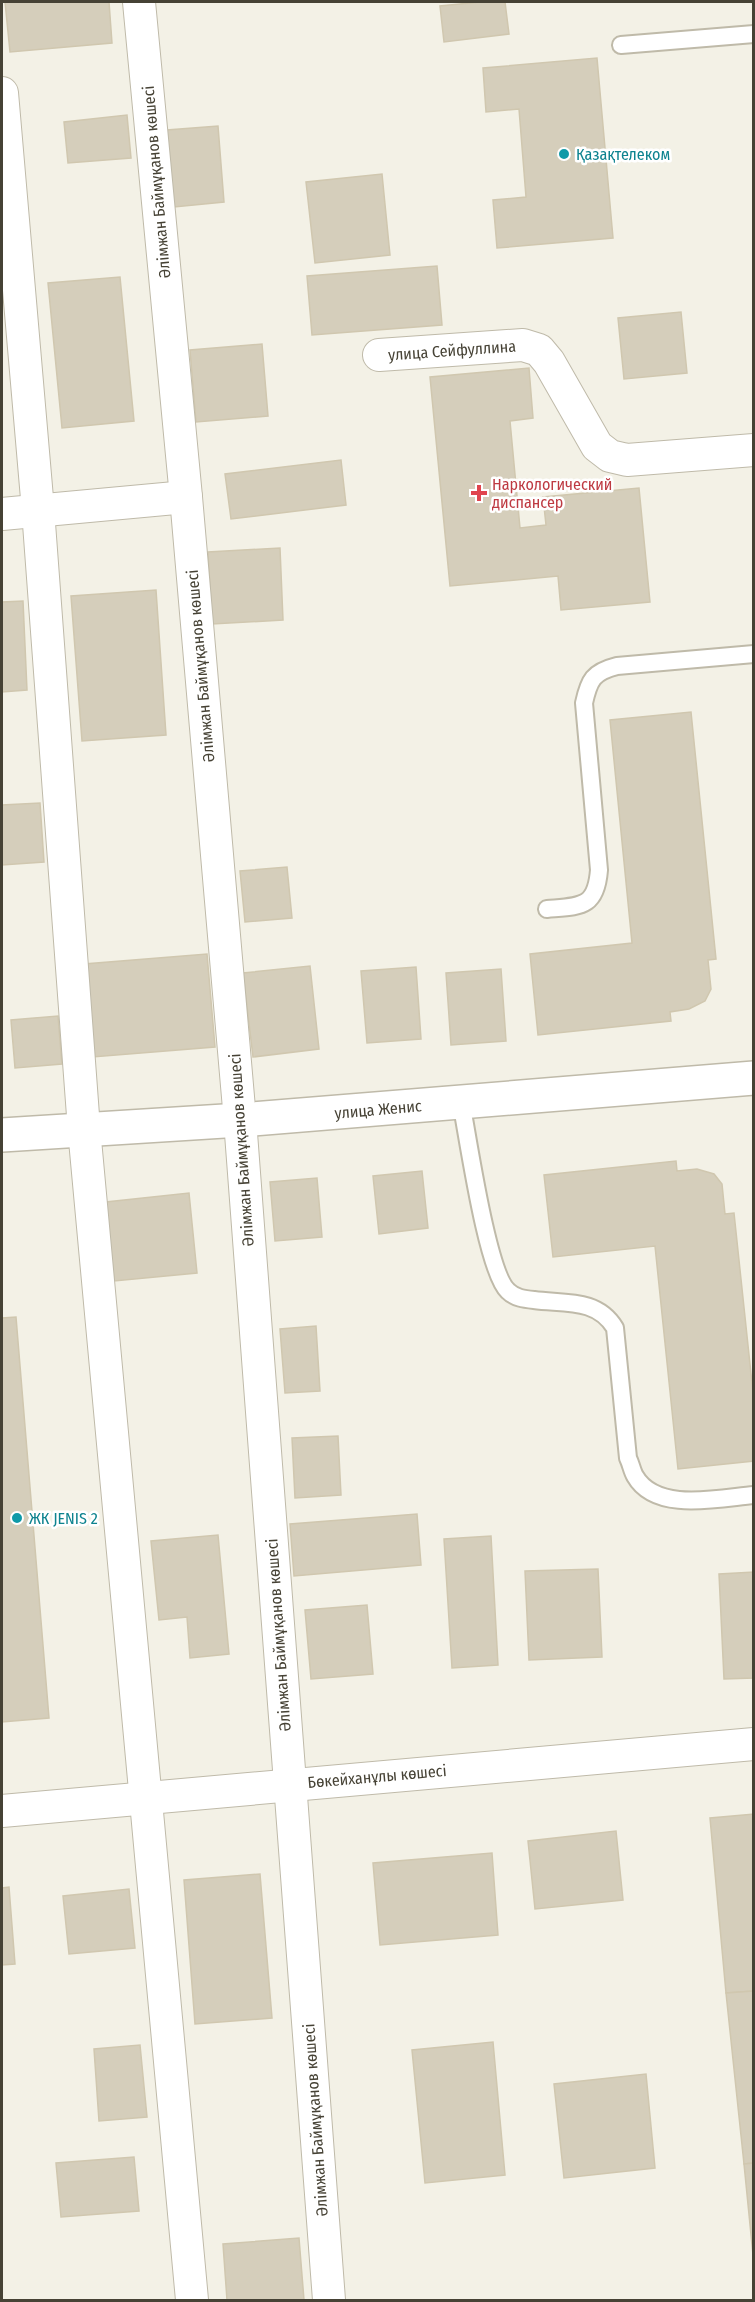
<svg xmlns="http://www.w3.org/2000/svg" width="755" height="2302" viewBox="0 0 755 2302" font-family="'Fira Sans Condensed',sans-serif">
  <style>
    .building { fill: #d5cebb; stroke: #d0c7af; stroke-width: 1.5 }
    .lines { fill: none; stroke-linecap: round; stroke-linejoin: round }
    .service-casing { stroke: #bfbaa9; stroke-width: 20 }
    .minor-casing { stroke: #bfbaa9; stroke-width: 34 }
    .tertiary-casing { stroke: #bfbaa9; stroke-width: 36 }
    .service { stroke: #fff; stroke-width: 16 }
    .minor { stroke: #fff; stroke-width: 32 }
    .tertiary { stroke: #fff; stroke-width: 33 }
    .culture-dot { fill: #0f9aa8; stroke: #fff; stroke-width: 2 }
    .health-dot { fill: #e0444e; stroke: #fff; stroke-width: 2 }
    .labels { text-anchor: middle; stroke-width: 5; stroke-linejoin: round; paint-order: stroke }
    .culture-label { font-size: 16px; fill: #0d838f; stroke: #fff; text-anchor: start }
    .street-label { font-size: 16px; fill: #464235; stroke: #fff }
    .health-label { font-size: 16px; fill: #be3a42; stroke: #fff; text-anchor: start }
  </style>
  <rect width="100%" height="100%" fill="#f3f1e6"/>
  <g class="building">
    <path d="M5,2H109L112,43L10,52Z"/>
    <path d="M480,2H505L509,34L444,42L440,6Z"/>
    <path d="M597,58L613,238L497,248L493,200L526,197L519,109L486,112L483,68Z"/>
    <path d="M127,115L131,158L68,163L64,122Z"/>
    <path d="M218,126L224,202L174,207L167,130Z"/>
    <path d="M382,174L390,255L315,263L306,182Z"/>
    <path d="M437,266L442,325L312,335L307,276Z"/>
    <path d="M120,277L134,421L62,428L48,283Z"/>
    <path d="M681,312L687,373L624,379L618,318Z"/>
    <path d="M262,344L268,416L196,422L190,350Z"/>
    <path d="M529,368L533,418L510,421L520,528L546,525L543,497L639,488L650,602L561,610L558,576L450,586L430,377Z"/>
    <path d="M341,460L346,505L231,519L225,474Z"/>
    <path d="M280,548L283,620L212,624L208,552Z"/>
    <path d="M156,590L166,735L82,741L71,596Z"/>
    <path d="M23,601L27,690L2,692V602Z"/>
    <path d="M691,712L716,959L708,960L711,989L705,1001L689,1009L670,1012L671,1021L538,1035L530,954L632,943L610,720Z"/>
    <path d="M40,803L44,862L2,865V805Z"/>
    <path d="M287,867L292,918L245,922L240,871Z"/>
    <path d="M207,954L215,1047L92,1057L84,964Z"/>
    <path d="M310,966L319,1049L253,1057L243,973Z"/>
    <path d="M416,967L421,1039L367,1043L361,971Z"/>
    <path d="M501,969L506,1041L451,1045L446,973Z"/>
    <path d="M58,1016L62,1064L15,1068L11,1020Z"/>
    <path d="M676,1161L677,1171L697,1169L714,1174L722,1184L725,1214L734,1213L754,1402V1461L678,1469L655,1246L553,1257L544,1175Z"/>
    <path d="M422,1171L428,1228L379,1234L373,1176Z"/>
    <path d="M317,1178L322,1237L275,1241L270,1182Z"/>
    <path d="M189,1193L197,1273L114,1281L106,1202Z"/>
    <path d="M16,1317L49,1718L2,1722V1318Z"/>
    <path d="M316,1326L320,1391L285,1393L280,1329Z"/>
    <path d="M338,1436L341,1495L295,1498L292,1438Z"/>
    <path d="M417,1514L421,1565L294,1576L290,1524Z"/>
    <path d="M218,1535L229,1654L190,1658L187,1617L159,1620L151,1541Z"/>
    <path d="M491,1536L498,1665L452,1668L444,1539Z"/>
    <path d="M598,1569L602,1657L529,1660L525,1571Z"/>
    <path d="M754,1572V1678L724,1679L719,1574Z"/>
    <path d="M367,1605L373,1674L311,1679L305,1610Z"/>
    <path d="M754,1814V1991L726,1993L710,1818Z"/>
    <path d="M616,1831L623,1900L535,1909L528,1841Z"/>
    <path d="M492,1853L498,1935L380,1945L373,1863Z"/>
    <path d="M260,1874L272,2018L195,2024L184,1880Z"/>
    <path d="M9,1887L15,1964L2,1965V1888Z"/>
    <path d="M129,1889L135,1948L69,1954L63,1896Z"/>
    <path d="M754,1991V2163L744,2164L726,1993Z"/>
    <path d="M493,2042L505,2175L425,2183L412,2050Z"/>
    <path d="M140,2045L147,2117L99,2121L94,2049Z"/>
    <path d="M646,2074L655,2168L564,2178L554,2084Z"/>
    <path d="M134,2157L139,2211L61,2217L56,2163Z"/>
    <path d="M754,2163V2265L744,2164Z"/>
    <path d="M299,2238L304,2300H227L223,2244Z"/>
  </g>
  <g class="lines">
    <g class="service-casing">
      <g id="service">
        <path d="M621,45L754,34"/>
        <path d="M547,909C581,906 596,908 599,870L584,703C589,680 593,672 617,666L754,654"/>
        <path d="M461,1102C468,1137 487,1272 508,1291C515,1298 524,1299 534,1300C564,1304 597,1298 615,1328L628,1458C631,1464 632,1471 635,1476C656,1513 719,1498 754,1495"/>
      </g>
    </g>
    <g class="minor-casing">
      <g id="minor">
        <path d="M139,2L186,497L240,1120L329,2300"/>
        <path d="M2,93L38,510L84,1129L192,2300"/>
        <path d="M379,355L523,345L539,350L549,362L597,446L610,456L627,460L754,450"/>
        <path d="M2,514L186,497"/>
        <path d="M2,1811L754,1744"/>
      </g>
    </g>
    <g class="tertiary-casing">
      <path id="tertiary" d="M2,1135L240,1120L754,1078"/>
    </g>
    <use href="#service" class="service"/>
    <use href="#minor" class="minor"/>
    <use href="#tertiary" class="tertiary"/>
  </g>
  <g class="culture-dot">
    <circle cx="564" cy="154" r="6"/>
    <circle cx="17" cy="1518" r="6"/>
  </g>
  <path class="health-dot" d="M476 484h6v6h6v6h-6v6h-6v-6h-6v-6h6z"/>
  <g class="labels">
    <g class="culture-label">
      <text x="576" y="160">Қазақтелеком</text>
      <text x="29" y="1524">ЖК JENIS 2</text>
    </g>
    <g class="street-label">
      <text transform="translate(156 182) rotate(-95)" y="6">Әлімжан Баймұқанов көшесі</text>
      <text transform="translate(452 350) rotate(-4)" y="6">улица Сейфуллина</text>
      <text transform="translate(200 666) rotate(-95)" y="6">Әлімжан Баймұқанов көшесі</text>
      <text transform="translate(378 1109) rotate(-5)" y="6">улица Женис</text>
      <text transform="translate(241 1150) rotate(-94)" y="6">Әлімжан Баймұқанов көшесі</text>
      <text transform="translate(278 1635) rotate(-94)" y="6">Әлімжан Баймұқанов көшесі</text>
      <text transform="translate(377 1776) rotate(-5)" y="6">Бөкейханұлы көшесі</text>
      <text transform="translate(315 2120) rotate(-94)" y="6">Әлімжан Баймұқанов көшесі</text>
    </g>
    <g class="health-label">
      <text x="492" y="490">Наркологический<tspan x="492" dy="18">диспансер</tspan></text>
    </g>
  </g>
  <rect width="755" height="2302" fill="none" stroke="#464235" stroke-width="6"/>
</svg>
